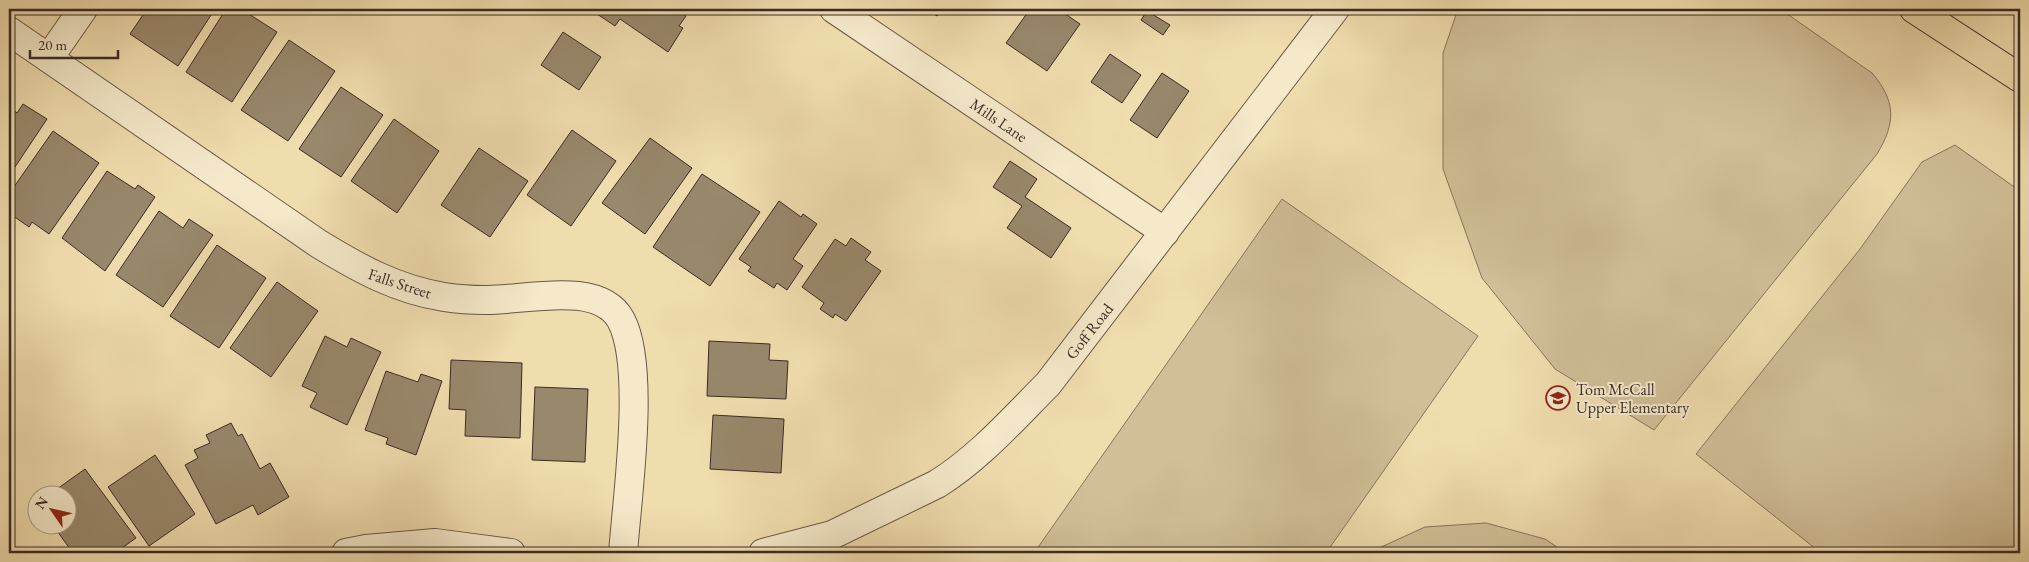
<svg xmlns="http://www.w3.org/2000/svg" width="2029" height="562" viewBox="0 0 2029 562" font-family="'EB Garamond',serif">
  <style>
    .pitch { fill: #d1bf97; stroke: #86755e }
    .building { fill: #99886c; stroke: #3b2b25 }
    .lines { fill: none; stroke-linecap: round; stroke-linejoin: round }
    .minor-casing { stroke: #685847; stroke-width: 30 }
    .major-casing { stroke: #3b2b25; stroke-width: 30 }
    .minor { stroke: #f5e9ca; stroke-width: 28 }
    .major { stroke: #f0ddae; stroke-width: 28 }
    .labels { text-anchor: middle; stroke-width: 4; stroke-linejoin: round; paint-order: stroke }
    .street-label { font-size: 16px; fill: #3b2b25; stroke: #f5e9ca }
    .poi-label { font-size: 16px; fill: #3b2b25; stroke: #f5e9ca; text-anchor: start }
  </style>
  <rect width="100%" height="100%" fill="#f0ddae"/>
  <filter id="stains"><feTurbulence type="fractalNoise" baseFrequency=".004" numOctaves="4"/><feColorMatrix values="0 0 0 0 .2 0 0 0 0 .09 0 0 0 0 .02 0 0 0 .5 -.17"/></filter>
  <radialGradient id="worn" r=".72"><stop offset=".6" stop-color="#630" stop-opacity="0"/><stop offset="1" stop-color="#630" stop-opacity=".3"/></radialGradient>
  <g class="pitch">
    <path d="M1458,9H1780L1872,73C1896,101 1896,123 1877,154L1654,430L1555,369L1482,278L1443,169V53Z"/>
    <path d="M1955,145L2020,191V553H1821L1696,454L1860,249L1922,162Z"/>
    <path d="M1282,199L1478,336L1326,553H1034Z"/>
    <path d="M1486,523L1545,539L1566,553H1368L1425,527Z"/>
  </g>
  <g class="building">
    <path d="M147,9H208L213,12L178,66L130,34Z"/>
    <path d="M226,9H241L277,32L232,102L186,72Z"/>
    <path d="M601,9H674L686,16L679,26L683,28L668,52L620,19L615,26L597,14Z"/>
    <path d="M927,9H942L937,16Z"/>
    <path d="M1030,9H1058L1080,24L1047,71L1006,43Z"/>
    <path d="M1147,11L1170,25L1163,35L1141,20Z"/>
    <path d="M563,32L601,57L579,90L541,65Z"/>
    <path d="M289,40L335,71L288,141L241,110Z"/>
    <path d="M1110,54L1141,75L1122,103L1091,82Z"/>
    <path d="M1162,73L1189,91L1157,138L1130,120Z"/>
    <path d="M341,87L383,115L341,177L299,149Z"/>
    <path d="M23,104L47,119L9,176V107L17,113Z"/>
    <path d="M394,119L439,151L397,213L351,181Z"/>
    <path d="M572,130L616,161L571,226L527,195Z"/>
    <path d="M53,131L99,163L49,234L32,222L29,227L9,213V194Z"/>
    <path d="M650,138L692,168L645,234L602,203Z"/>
    <path d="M479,148L528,181L490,237L441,205Z"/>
    <path d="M1010,161L1037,179L1025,197L1071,228L1051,258L1007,228L1022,206L993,187Z"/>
    <path d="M107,171L135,189L138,185L155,197L105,271L62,238Z"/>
    <path d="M702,174L760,212L710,286L653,247Z"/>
    <path d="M779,201L801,217L803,214L817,224L793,259L803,266L787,290L777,283L774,288L748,271L751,267L739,259Z"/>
    <path d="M159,211L183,228L189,219L213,235L163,307L116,275Z"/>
    <path d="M851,238L871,252L865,260L881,271L846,321L835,314L833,318L820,309L824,303L802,287L835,239L846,246Z"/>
    <path d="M217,245L266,278L219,348L170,316Z"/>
    <path d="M277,282L318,311L271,377L230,348Z"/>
    <path d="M325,336L347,347L351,338L381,352L347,425L310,407L317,393L302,386Z"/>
    <path d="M709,341L770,344L769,360L788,361L786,399L707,396Z"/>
    <path d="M451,360L522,363L520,438L465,436L466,410L449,409Z"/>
    <path d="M386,371L418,382L421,374L442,381L416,455L386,444L388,438L365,430Z"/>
    <path d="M535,387L588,389L585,462L532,460Z"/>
    <path d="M713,415L784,419L781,473L710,469Z"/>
    <path d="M231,423L238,436L242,434L260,469L270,463L289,497L258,515L253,505L216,524L185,465L198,458L194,450L210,443L206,435Z"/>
    <path d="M155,455L195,514L149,546L108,487Z"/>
    <path d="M85,469L136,538L115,553H73L52,524H68V494H50Z"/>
  </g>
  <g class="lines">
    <g class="minor-casing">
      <g id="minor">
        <path d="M834,9L1165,232"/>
        <path d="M9,31L319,244C360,269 396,289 444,297C457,299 472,300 485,300C522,301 599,279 621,320C646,367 627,498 623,553"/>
        <path d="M49,58L83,9"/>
        <path d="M346,553L366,549L435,543L511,553"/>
        <path d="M763,553L832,535L937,484C979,458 1013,419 1048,384L1335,9"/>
      </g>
    </g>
    <g class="major-casing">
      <path id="major" d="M1914,9L2020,78"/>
    </g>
    <use href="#minor" class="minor"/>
    <use href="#major" class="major"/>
  </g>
  <defs>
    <g id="school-ring" transform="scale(1.25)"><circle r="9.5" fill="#f5e9ca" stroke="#8f2418" stroke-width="1.5"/><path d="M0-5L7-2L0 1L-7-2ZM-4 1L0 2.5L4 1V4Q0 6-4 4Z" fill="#8f2418"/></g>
  </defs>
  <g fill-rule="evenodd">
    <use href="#school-ring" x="1558" y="398"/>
  </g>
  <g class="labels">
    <g class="street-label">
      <text transform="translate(999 120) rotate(34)" y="6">Mills Lane</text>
      <text transform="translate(400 283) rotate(18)" y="6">Falls Street</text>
      <text transform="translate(1089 331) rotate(-52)" y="6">Goff Road</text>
    </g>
    <g class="poi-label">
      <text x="1576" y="395">Tom McCall<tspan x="1576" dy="18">Upper Elementary</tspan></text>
    </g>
  </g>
  <rect width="2029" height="562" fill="none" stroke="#f0ddae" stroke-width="30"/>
  <rect x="10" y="10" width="2009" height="542" fill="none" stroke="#3b2b25" stroke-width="2.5"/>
  <rect x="15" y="15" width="1999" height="532" fill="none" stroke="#3b2b25"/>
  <g transform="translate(52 510) rotate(304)"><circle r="24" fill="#f5e9ca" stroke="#ab9d88"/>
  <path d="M0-4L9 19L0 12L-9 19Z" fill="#8f2418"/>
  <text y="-8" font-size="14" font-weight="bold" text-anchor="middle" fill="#3b2b25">N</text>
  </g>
  <path d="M30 50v8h88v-8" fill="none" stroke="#3b2b25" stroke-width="2.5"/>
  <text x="38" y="50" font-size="15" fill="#3b2b25" stroke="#f5e9ca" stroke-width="4" paint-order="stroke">20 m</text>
  <rect width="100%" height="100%" filter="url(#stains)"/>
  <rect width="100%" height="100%" fill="url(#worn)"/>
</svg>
